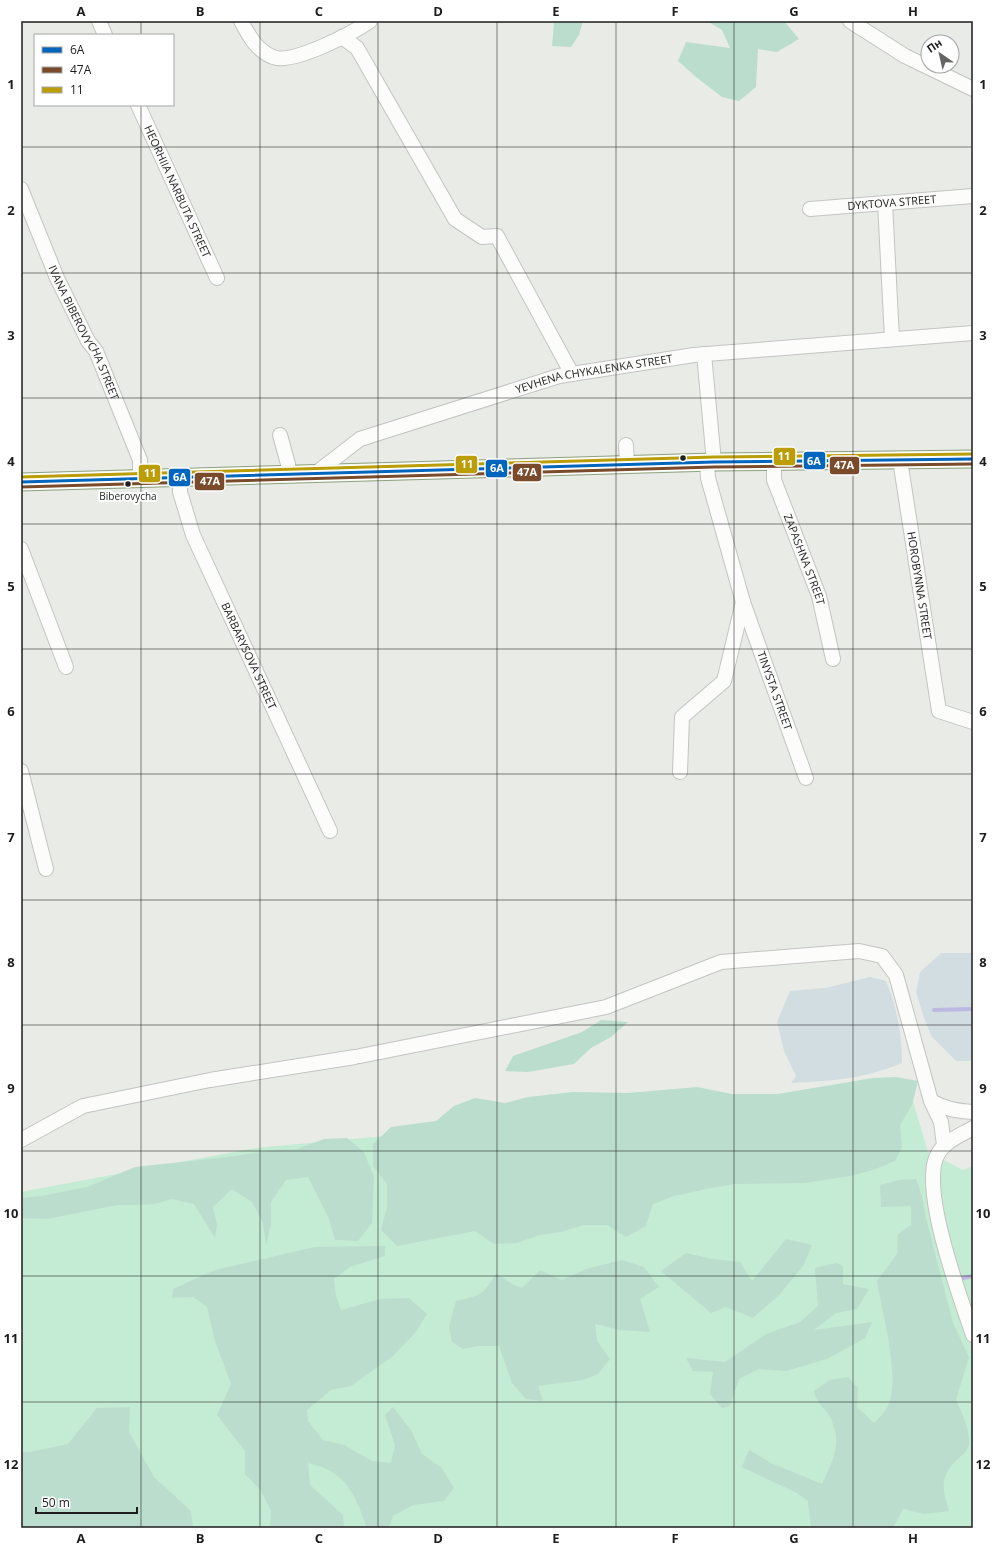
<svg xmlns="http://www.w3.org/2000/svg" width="994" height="1549" viewBox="0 0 994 1549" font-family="'Open Sans',sans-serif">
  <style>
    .grass { fill: #c4ebd3 }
    .forest { fill: #bbddce }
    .wetland { fill: #d2dde2 }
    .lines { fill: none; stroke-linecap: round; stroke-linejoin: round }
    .stream { stroke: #bdb8e1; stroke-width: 4 }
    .minor-casing { stroke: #c3c4c2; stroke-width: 16 }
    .major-casing { stroke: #90a282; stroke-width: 19 }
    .minor { stroke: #fcfcfb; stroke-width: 14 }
    .major { stroke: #ebf1e3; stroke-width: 17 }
    .bus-1-casing { stroke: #fff; stroke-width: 6 }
    .bus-2-casing { stroke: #fff; stroke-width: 6 }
    .bus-3-casing { stroke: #fff; stroke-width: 6 }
    .bus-1 { stroke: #0065bd; stroke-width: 3 }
    .bus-2 { stroke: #7a4b2a; stroke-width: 3 }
    .bus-3 { stroke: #bb9d06; stroke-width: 3 }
    .grid { fill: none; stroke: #1d1d1d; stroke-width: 1; stroke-opacity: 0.55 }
    .bus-dot { fill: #1d1d1d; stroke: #fff; stroke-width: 1.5 }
    .labels { text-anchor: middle; stroke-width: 4; stroke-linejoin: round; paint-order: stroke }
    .bus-label { font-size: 10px; fill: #1d1d1d; stroke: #fff }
    .street-label { font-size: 11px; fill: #1d1d1d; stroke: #fff }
    .line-badge { stroke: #fff; stroke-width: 1.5 }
    .badge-label { font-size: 11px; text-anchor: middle; font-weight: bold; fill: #fff }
    .neatline { fill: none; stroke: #1d1d1d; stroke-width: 1.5 }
    .grid-label { font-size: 13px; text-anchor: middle; font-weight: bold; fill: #1d1d1d }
  </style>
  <rect width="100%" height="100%" fill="#e9ece6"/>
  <path class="grass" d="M909,1088L928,1152L963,1170L973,1166V1528H21V1192L255,1148Z"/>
  <g class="forest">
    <path d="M554,21H583L579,35L571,47L552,46Z"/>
    <path d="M707,21H784L799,39L777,52L758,49L756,87L739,101L722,97L696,77L678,61L686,42L730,48L722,30Z"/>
    <path d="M601,1020L628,1022L611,1037L591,1048L574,1064L528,1072L505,1071L513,1056L582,1032Z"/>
    <path d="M896,1077L918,1081L912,1105L900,1125L902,1147L895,1161L873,1170L850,1176L805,1183L734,1184L711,1188L674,1196L653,1204L646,1226L626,1237L607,1225H584L561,1232L539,1235L517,1243L494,1244L475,1231L397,1246L381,1230L387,1207V1184L373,1166V1144L391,1127L436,1121L454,1106L475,1098L505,1103L528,1097L573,1092L628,1093L697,1087L732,1094H778L873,1078Z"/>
    <path d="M347,1138L364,1152L374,1177L372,1223L358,1241L335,1240L329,1219L308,1177L286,1180L271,1202V1225L266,1246L263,1223L252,1202L232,1189L213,1207L217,1225L215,1238L194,1204L171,1199L155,1204L140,1205H117L47,1219L21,1218V1198L41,1196L87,1187L135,1167L228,1157L274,1150L297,1149L324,1139Z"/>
    <path d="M916,1179L922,1196L926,1218L953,1323L969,1357L956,1400C962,1413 970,1429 969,1444C968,1451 963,1454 958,1459C939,1476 942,1489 949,1511L924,1514L903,1509L893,1528H811L808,1501L797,1493L742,1467L749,1450L771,1463L822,1484C832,1461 843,1445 831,1419C826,1407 817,1406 814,1391L830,1380L848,1377L858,1388L857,1407L874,1423C878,1419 885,1412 888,1406C901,1377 882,1313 877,1281L897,1254L898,1234L911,1225V1206L881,1207L880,1185L899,1180Z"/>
    <path d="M786,1239L812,1245L803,1266L780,1294L753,1318L726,1307L711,1313L661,1271L686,1253L713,1259L740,1262L752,1281Z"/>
    <path d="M385,1246V1256L350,1267L334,1279L336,1296L341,1310L380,1299L409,1298L427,1314L415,1333L393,1356L351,1386L331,1390L307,1410L308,1421L323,1440L344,1445L372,1461L391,1463L395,1445L385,1415L393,1407L411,1430L422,1454L441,1467L454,1488L444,1501L413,1505L393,1516L389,1528H367C355,1494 346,1471 308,1463L310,1485L343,1515L344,1528H270L271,1511L261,1491L245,1474V1451L217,1415L231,1384L215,1341L207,1307L193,1297L172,1298L173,1289L215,1270L315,1247Z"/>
    <path d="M622,1260L644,1267L659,1287L640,1299L650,1332L620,1330L595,1324L597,1341L610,1359L598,1374L583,1380L538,1386L543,1401L526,1399L512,1383L499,1346H478L463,1349L452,1342L449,1326L456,1301C479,1296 484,1295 496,1273L512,1284L522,1288L540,1270L562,1280L586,1269Z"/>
    <path d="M836,1263L843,1266V1284L869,1289L857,1309L836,1313L814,1330L872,1322L865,1338L827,1359L786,1371L759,1369L739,1379L730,1406L722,1408L710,1394L713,1372L693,1371L686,1358L725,1362L766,1334L800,1322L818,1306L815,1268Z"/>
    <path d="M130,1407L129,1432L154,1477L191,1511L193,1528H21V1452H30L68,1444L97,1408Z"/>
  </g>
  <g class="wetland">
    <path d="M941,953H973V1061H956L932,1037L924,1018L916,992L920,972Z"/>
    <path d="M870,977L886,981C897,1007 902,1035 902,1063C865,1079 831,1081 791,1083L796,1076L784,1051L777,1022L790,991L825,988Z"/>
  </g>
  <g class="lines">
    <g class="stream">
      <path d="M934,1010L973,1009"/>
      <path d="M963,1278L973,1276"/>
    </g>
    <g class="minor-casing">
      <g id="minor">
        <path d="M99,21L105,35"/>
        <path d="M241,21C249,36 257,51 273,57C292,65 353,33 370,21"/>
        <path d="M850,21L905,56L973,89"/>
        <path d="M342,37L357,48L455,219L482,237L497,236L572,374"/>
        <path id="s1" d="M138,105L217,278"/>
        <path id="s2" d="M21,189L57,278L88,341L96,351L140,460V478"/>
        <path d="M885,203L892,339"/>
        <path id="s3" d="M810,209L973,196"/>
        <path d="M704,354L714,462"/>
        <path d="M280,435L288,464L289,474"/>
        <path d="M626,445L627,465"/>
        <path id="s4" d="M900,460L939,711L973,722"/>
        <path id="s5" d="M774,461V480L819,596L833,659"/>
        <path id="s6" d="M707,463L708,478L743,602L806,778"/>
        <path id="s7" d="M316,473L360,439L559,376L694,355L973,333"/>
        <path id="s8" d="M180,477V492L193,535L330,831"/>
        <path d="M21,549L66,667"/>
        <path d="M21,771L46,869"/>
        <path d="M680,772L682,717L724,681L743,602"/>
        <path d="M360,1056L606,1007L721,962L859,951L882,956L896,975L931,1101L941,1122L944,1145"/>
        <path d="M931,1101C945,1109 957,1111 973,1112"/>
        <path d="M973,1128C959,1136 942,1142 936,1158C922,1194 960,1297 973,1335"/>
        <path d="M21,1140L83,1106L210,1080L355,1057"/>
      </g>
    </g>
    <g class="major-casing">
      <path id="major" d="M21,482L714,462L973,459"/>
    </g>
    <use href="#minor" class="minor"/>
    <use href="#major" class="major"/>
    <g class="bus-1-casing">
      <path id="bus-1" d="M21,482L714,462L973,459"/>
    </g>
    <g class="bus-2-casing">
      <path id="bus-2" d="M21,487L714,467L973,464"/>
    </g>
    <g class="bus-3-casing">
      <path id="bus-3" d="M21,477L714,457L973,454"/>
    </g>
    <use href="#bus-1" class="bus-1"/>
    <use href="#bus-2" class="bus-2"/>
    <use href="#bus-3" class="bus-3"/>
  </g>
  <path class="grid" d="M141,21V35M260,21V1528M378,21V1528M497,21V1528M616,21V1528M734,21V1528M853,21V1528M141,105V1528M21,147H973M21,273H973M21,398H973M21,524H973M21,649H973M21,774H973M21,900H973M21,1025H973M21,1151H973M21,1276H973M21,1402H973"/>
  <g class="bus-dot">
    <circle cx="683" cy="458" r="3.5"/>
    <circle cx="128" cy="484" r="3.5"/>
  </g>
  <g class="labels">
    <g class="bus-label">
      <text x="128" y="500">Biberovycha</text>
    </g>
    <g class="street-label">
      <text dy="4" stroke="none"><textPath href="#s1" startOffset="95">HEORHIIA NARBUTA STREET</textPath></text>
      <text dy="4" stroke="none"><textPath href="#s3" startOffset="82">DYKTOVA STREET</textPath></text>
      <text dy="4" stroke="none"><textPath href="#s2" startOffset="157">IVANA BIBEROVYCHA STREET</textPath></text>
      <text dy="4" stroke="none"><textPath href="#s7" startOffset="299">YEVHENA CHYKALENKA STREET</textPath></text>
      <text dy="4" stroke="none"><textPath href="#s5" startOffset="104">ZAPASHNA STREET</textPath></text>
      <text dy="4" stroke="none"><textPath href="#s4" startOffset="127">HOROBYNNA STREET</textPath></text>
      <text dy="4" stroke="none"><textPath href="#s8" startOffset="193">BARBARYSOVA STREET</textPath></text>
      <text dy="4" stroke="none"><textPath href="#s6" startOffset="238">TINYSTA STREET</textPath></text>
    </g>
  </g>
  <g class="line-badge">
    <rect x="773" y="447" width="23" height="19" rx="4" fill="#bb9d06"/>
    <rect x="803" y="451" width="23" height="19" rx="4" fill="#0065bd"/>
    <rect x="455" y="455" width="23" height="19" rx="4" fill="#bb9d06"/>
    <rect x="829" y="456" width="31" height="19" rx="4" fill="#7a4b2a"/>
    <rect x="485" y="459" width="23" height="19" rx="4" fill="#0065bd"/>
    <rect x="512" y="463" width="30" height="19" rx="4" fill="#7a4b2a"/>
    <rect x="138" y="464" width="23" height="19" rx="4" fill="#bb9d06"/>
    <rect x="168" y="468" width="23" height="19" rx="4" fill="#0065bd"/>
    <rect x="194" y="472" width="31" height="19" rx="4" fill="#7a4b2a"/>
  </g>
  <g class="badge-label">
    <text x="784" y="460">11</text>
    <text x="814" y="465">6А</text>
    <text x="467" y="468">11</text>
    <text x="844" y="469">47А</text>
    <text x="497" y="472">6А</text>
    <text x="527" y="476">47А</text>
    <text x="150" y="477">11</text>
    <text x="180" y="481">6А</text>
    <text x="210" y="485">47А</text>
  </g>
  <rect width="994" height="1549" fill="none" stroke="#ffffff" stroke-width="44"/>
  <rect x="34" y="34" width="140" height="72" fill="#ffffff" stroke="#a5a5a5"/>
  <rect x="42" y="47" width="20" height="6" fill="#0065bd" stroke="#a5a5a5"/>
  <text x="70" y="54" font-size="12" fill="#1d1d1d">6А</text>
  <rect x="42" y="67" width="20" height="6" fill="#7a4b2a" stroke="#a5a5a5"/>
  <text x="70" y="74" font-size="12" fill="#1d1d1d">47А</text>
  <rect x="42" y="87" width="20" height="6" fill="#bb9d06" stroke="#a5a5a5"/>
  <text x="70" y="94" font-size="12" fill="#1d1d1d">11</text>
  <g transform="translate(940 54) rotate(326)"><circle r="19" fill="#ffffff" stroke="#a5a5a5"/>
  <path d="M0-3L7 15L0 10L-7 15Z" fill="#646563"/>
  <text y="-6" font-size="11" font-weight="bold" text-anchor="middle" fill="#1d1d1d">Пн</text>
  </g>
  <path d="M36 1507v6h101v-6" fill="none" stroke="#1d1d1d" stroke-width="2"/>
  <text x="42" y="1507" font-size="12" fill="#1d1d1d" stroke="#ffffff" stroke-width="3" paint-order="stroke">50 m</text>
  <rect x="22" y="22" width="950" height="1505" class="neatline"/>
  <g class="grid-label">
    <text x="81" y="16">A</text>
    <text x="200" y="16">B</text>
    <text x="319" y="16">C</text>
    <text x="438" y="16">D</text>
    <text x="556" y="16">E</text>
    <text x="675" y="16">F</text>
    <text x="794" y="16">G</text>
    <text x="913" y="16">H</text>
    <text x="11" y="89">1</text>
    <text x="983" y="89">1</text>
    <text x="11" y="215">2</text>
    <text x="983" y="215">2</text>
    <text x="11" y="340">3</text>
    <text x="983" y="340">3</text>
    <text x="11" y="466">4</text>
    <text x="983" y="466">4</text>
    <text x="11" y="591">5</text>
    <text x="983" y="591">5</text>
    <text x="11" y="716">6</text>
    <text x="983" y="716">6</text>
    <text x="11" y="842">7</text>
    <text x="983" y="842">7</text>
    <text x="11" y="967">8</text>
    <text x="983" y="967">8</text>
    <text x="11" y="1093">9</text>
    <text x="983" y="1093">9</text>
    <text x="11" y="1218">10</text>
    <text x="983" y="1218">10</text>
    <text x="11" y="1343">11</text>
    <text x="983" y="1343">11</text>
    <text x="11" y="1469">12</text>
    <text x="983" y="1469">12</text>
    <text x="81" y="1543">A</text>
    <text x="200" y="1543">B</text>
    <text x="319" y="1543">C</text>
    <text x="438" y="1543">D</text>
    <text x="556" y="1543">E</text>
    <text x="675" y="1543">F</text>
    <text x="794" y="1543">G</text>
    <text x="913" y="1543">H</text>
  </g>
</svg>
